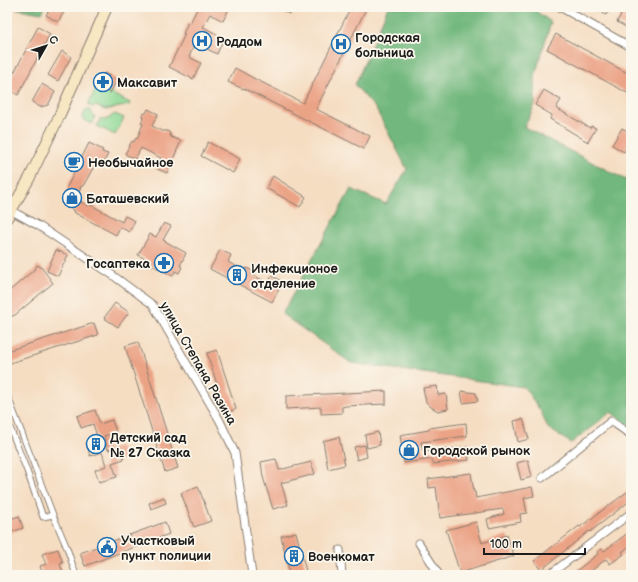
<svg xmlns="http://www.w3.org/2000/svg" width="638" height="582" viewBox="0 0 638 582" font-family="'Balsamiq Sans',sans-serif">
  <style>
    .green { fill: #8ed894; stroke: #557a58 }
    .forest { fill: #72b87e; stroke: #476a4d }
    .building { fill: #eba386 }
    .lines { fill: none; stroke-linecap: round; stroke-linejoin: round }
    .pedestrian-casing { stroke: #887c6f; stroke-width: 7 }
    .minor-casing { stroke: #887c6f; stroke-width: 9 }
    .secondary-casing { stroke: #887c6f; stroke-width: 12 }
    .pedestrian { stroke: #fff; stroke-width: 5 }
    .minor { stroke: #fff; stroke-width: 7 }
    .secondary { stroke: #f8e7c3; stroke-width: 10 }
    .labels { text-anchor: middle; stroke-width: 3.5; stroke-linejoin: round; paint-order: stroke }
    .poi-label { font-size: 13px; font-weight: bold; fill: #1c1c1c; stroke: #fbf7ec; text-anchor: start }
    .street-label { font-size: 13px; fill: #1c1c1c; stroke: #fbf7ec }
  </style>
  <rect width="100%" height="100%" fill="#fbf7ec"/>
  <filter id="ink" filterUnits="userSpaceOnUse"><feTurbulence type="fractalNoise" baseFrequency=".025" numOctaves="2"/><feDisplacementMap in="SourceGraphic" scale="8" xChannelSelector="R" yChannelSelector="G"/><feConvolveMatrix kernelMatrix="1 2 1 2 8 2 1 2 1" color-interpolation-filters="sRGB"/></filter>
  <filter id="wash" filterUnits="userSpaceOnUse"><feTurbulence type="fractalNoise" baseFrequency=".012" numOctaves="4" result="noise"/><feDisplacementMap in="SourceGraphic" scale="16" xChannelSelector="R" yChannelSelector="G"/><feGaussianBlur stdDeviation="0.9" result="paint"/><feColorMatrix in="noise" values="0 0 0 0 0 0 0 0 0 0 0 0 0 0 0 0 0 1.4 0 .05"/><feComposite in="paint" operator="in"/></filter>
  <g filter="url(#wash)">
    <rect width="100%" height="100%" fill="#f5ddc2"/>
    <g class="green">
      <path d="M97,86L130,103L129,105L105,110L96,106L93,107L88,105Z"/>
      <path d="M86,109L91,111L93,115L95,117L92,124L82,119Z"/>
      <path d="M115,114L124,118L115,135L97,126L100,120L99,119L106,120Z"/>
    </g>
    <g class="forest">
      <path d="M7,7H45L42,13Z"/>
      <path d="M388,7H530L551,22L535,75V105L524,127L626,180L631,173V428L611,412L571,443L548,428L540,410L524,387L351,363L282,314L351,189L386,204L407,169L376,109L355,85Z"/>
    </g>
    <g id="blocks">
      <g class="building">
        <path d="M51,7H67L58,22L46,15Z"/>
        <path d="M198,7H230L223,21L210,14L203,27L224,38L217,54L195,43L189,57L201,63L193,79L169,67L185,34H183L188,22L190,23Z"/>
        <path d="M275,7H292L289,14Z"/>
        <path d="M351,7H367L316,109L370,136L364,149L243,88V89L228,82L235,68L253,78L303,103Z"/>
        <path d="M592,7H611L606,15Z"/>
        <path d="M625,7L631,11V30L617,22Z"/>
        <path d="M38,27L50,34L18,95L7,89V86Z"/>
        <path d="M556,34L631,75V95L547,49Z"/>
        <path d="M62,51L71,57L58,81L48,75Z"/>
        <path d="M104,73L117,80L110,93L97,86Z"/>
        <path d="M42,84L55,92L48,105L40,107L32,102Z"/>
        <path d="M544,90L561,100L556,108L590,128L591,126L596,128L588,142L550,119L552,115L535,105Z"/>
        <path d="M148,109L158,114L152,126L162,131H167L169,132L171,137L181,141L167,173L157,169L161,158L141,148L135,159L125,154L132,141L134,142L136,138L137,139L143,124L141,123L143,119L142,114L146,113Z"/>
        <path d="M622,128L631,133V141L624,152L612,145Z"/>
        <path d="M208,142L240,159L233,173L201,156Z"/>
        <path d="M89,143L103,150L102,152L108,154L102,166L96,163L83,186H81L79,192L81,202L88,206L89,204L122,222L125,216L135,221L129,232L120,227L116,235L75,213L74,210H72V207H70L66,195L68,194L66,191L68,190L67,187Z"/>
        <path d="M273,176L306,197L300,207L266,188Z"/>
        <path d="M164,223L171,226L163,240L186,253L180,266L182,267L179,273L175,271L173,276L150,264L151,262L138,255L150,234L156,237Z"/>
        <path d="M56,250L68,255L58,276L47,271Z"/>
        <path d="M220,250L231,255L228,262L245,271L246,268L253,271L251,274L268,283L272,276L283,282L272,302L210,269Z"/>
        <path d="M37,265L41,267L53,283L15,315L7,318V293L35,269Z"/>
        <path d="M115,303L129,312L118,327L104,318Z"/>
        <path d="M94,323L98,335L7,364V351Z"/>
        <path d="M138,342L178,468L165,472L125,346Z"/>
        <path d="M217,350L236,409L226,413L207,353Z"/>
        <path d="M437,386L438,395L446,394L448,409L438,411L431,407L426,402L423,388Z"/>
        <path d="M386,391V404L346,406L342,407V413L321,414V407L286,409V396Z"/>
        <path d="M461,391L476,393L478,401L463,403Z"/>
        <path d="M95,410L100,424L112,420L116,432L104,436L108,450L120,446L124,459L112,463L117,477L99,482L95,470L106,466L102,452L90,456L86,442L98,439L93,424L81,428L77,416Z"/>
        <path d="M523,419L529,439L518,442L514,421Z"/>
        <path d="M466,423L467,436L421,442L423,452L468,447L469,460L433,464L432,459L404,463L400,435L429,430V428Z"/>
        <path d="M378,432L380,445L367,448L365,435Z"/>
        <path d="M339,437L345,465L328,469L323,441Z"/>
        <path d="M365,445L367,457L357,460L354,447Z"/>
        <path d="M276,459L279,470L311,462L315,474L281,483L288,505L273,509L263,477L261,462Z"/>
        <path d="M528,460L532,477L521,480L517,463Z"/>
        <path d="M471,473L474,492H475L476,498L532,487L534,496L524,498L527,513L520,514L521,522L489,528L487,519L504,514L503,509L440,518L436,487L429,488L428,479Z"/>
        <path d="M198,486L211,521L194,527L181,493Z"/>
        <path d="M631,489V500L590,532L589,531L541,570L534,561L579,526L580,527Z"/>
        <path d="M164,497L166,503L151,509L149,503Z"/>
        <path d="M19,516L23,528L7,534V520Z"/>
        <path d="M165,522L169,534L85,566L80,553Z"/>
        <path d="M476,522L482,543L507,535L514,556L460,573L446,530Z"/>
        <path d="M296,532L307,575H290L281,536Z"/>
        <path d="M629,532L631,534V545L622,552L624,554L610,564L606,559L586,575H571L598,554L597,552L602,549L604,551Z"/>
        <path d="M58,549L63,563L60,564L64,575H43L40,566L46,564L42,554Z"/>
      </g>
    </g>
  </g>
  <g filter="url(#ink)">
    <use href="#blocks" fill-opacity="0" stroke="#887c6f" stroke-width="1"/>
    <g class="lines">
      <g class="pedestrian-casing">
        <g id="pedestrian">
          <path d="M7,394L53,515"/>
          <path d="M7,420L27,471L43,517L53,515L67,548L76,575"/>
        </g>
      </g>
      <g class="minor-casing">
        <g id="minor">
          <path d="M560,7L631,47"/>
          <path d="M12,211L39,226L111,274L153,305L220,421L235,453L252,575"/>
          <path d="M542,478L611,421L631,435"/>
          <path d="M419,543L439,575"/>
          <path d="M340,550L342,575"/>
          <path d="M549,575L631,513"/>
        </g>
      </g>
      <g class="secondary-casing">
        <path id="secondary" d="M7,218L29,179L57,121L107,7"/>
      </g>
      <use href="#pedestrian" class="pedestrian"/>
      <use href="#minor" class="minor"/>
      <use href="#secondary" class="secondary"/>
    </g>
  </g>
  <defs>
    <g id="hospital-ring" transform="scale(1)"><circle r="9.5" fill="#fbf7ec" stroke="#1f6fb2" stroke-width="1.5"/><path d="M-5-5h3v3.5h4V-5h3V5h-3V1.5h-4V5h-3Z" fill="#1f6fb2"/></g>
    <g id="pharmacy-ring" transform="scale(1)"><circle r="9.5" fill="#fbf7ec" stroke="#1f6fb2" stroke-width="1.5"/><path d="M-2-6h4v4h4v4h-4v4h-4v-4h-4v-4h4Z" fill="#1f6fb2"/></g>
    <g id="cafe-ring" transform="scale(1)"><circle r="9.5" fill="#fbf7ec" stroke="#1f6fb2" stroke-width="1.5"/><path d="M-5.5-4.5H6V0H3Q3 3.5 0 3.5H-2.5Q-5.5 3.5-5.5 0ZM3-3.2v2h1.7v-2ZM-6 4.5H4V6H-6Z" fill="#1f6fb2"/></g>
    <g id="shop-ring" transform="scale(1)"><circle r="9.5" fill="#fbf7ec" stroke="#1f6fb2" stroke-width="1.5"/><path d="M-5-2.5h2.3a2.7 3.5 0 0 1 5.4 0H5L5.5 6h-11ZM-1.5-2.5h3a1.5 2.3 0 0 0-3 0Z" fill="#1f6fb2"/></g>
    <g id="building-ring" transform="scale(1)"><circle r="9.5" fill="#fbf7ec" stroke="#1f6fb2" stroke-width="1.5"/><path d="M-4-6H4V6H1V3H-1V6H-4ZM-2.5-4.3h1.7v1.8h-1.7ZM.8-4.3h1.7v1.8H.8ZM-2.5-1h1.7V.8h-1.7ZM.8-1h1.7V.8H.8Z" fill="#1f6fb2"/></g>
    <g id="civic-ring" transform="scale(1)"><circle r="9.5" fill="#fbf7ec" stroke="#1f6fb2" stroke-width="1.5"/><path d="M-.6-6.5H3V-4.5H.6V-3L4-1V1h2V6H-6V1h2V-1L-.6-3ZM-1.2 2.5V6h2.4V2.5Z" fill="#1f6fb2"/></g>
  </defs>
  <g fill-rule="evenodd">
    <use href="#hospital-ring" x="202" y="41"/>
    <use href="#hospital-ring" x="341" y="44"/>
    <use href="#pharmacy-ring" x="103" y="82"/>
    <use href="#cafe-ring" x="74" y="162"/>
    <use href="#shop-ring" x="72" y="198"/>
    <use href="#pharmacy-ring" x="164" y="263"/>
    <use href="#building-ring" x="237" y="275"/>
    <use href="#building-ring" x="96" y="444"/>
    <use href="#shop-ring" x="409" y="450"/>
    <use href="#civic-ring" x="107" y="547"/>
    <use href="#building-ring" x="294" y="556"/>
  </g>
  <g class="labels">
    <g class="poi-label">
      <text x="355" y="42">Городская<tspan x="355" dy="15">больница</tspan></text>
      <text x="216" y="46">Роддом</text>
      <text x="117" y="87">Максавит</text>
      <text x="88" y="167">Необычайное</text>
      <text x="86" y="203">Баташевский</text>
      <text x="150" y="268" text-anchor="end">Госаптека</text>
      <text x="251" y="273">Инфекционое<tspan x="251" dy="15">отделение</tspan></text>
      <text x="110" y="442">Детский сад<tspan x="110" dy="15">№ 27 Сказка</tspan></text>
      <text x="423" y="455">Городской рынок</text>
      <text x="121" y="545">Участковый<tspan x="121" dy="15">пункт полиции</tspan></text>
      <text x="308" y="561">Военкомат</text>
    </g>
    <g class="street-label">
      <text transform="translate(199 363) rotate(60)" y="5">улица Степана Разина</text>
    </g>
  </g>
  <rect width="638" height="582" fill="none" stroke="#fbf7ec" stroke-width="24"/>
  <g transform="translate(46 46) rotate(51)" stroke="#fbf7ec" stroke-width="3" paint-order="stroke">
  <path d="M0-3L7 15L0 10L-7 15Z" fill="#1c1c1c"/>
  <text y="-6" font-size="11" font-weight="bold" text-anchor="middle" fill="#1c1c1c">С</text>
  </g>
  <path d="M484 548v6h101v-6" fill="none" stroke="#1c1c1c" stroke-width="2"/>
  <text x="490" y="548" font-size="12" fill="#1c1c1c" stroke="#fbf7ec" stroke-width="3" paint-order="stroke">100 m</text>
</svg>
